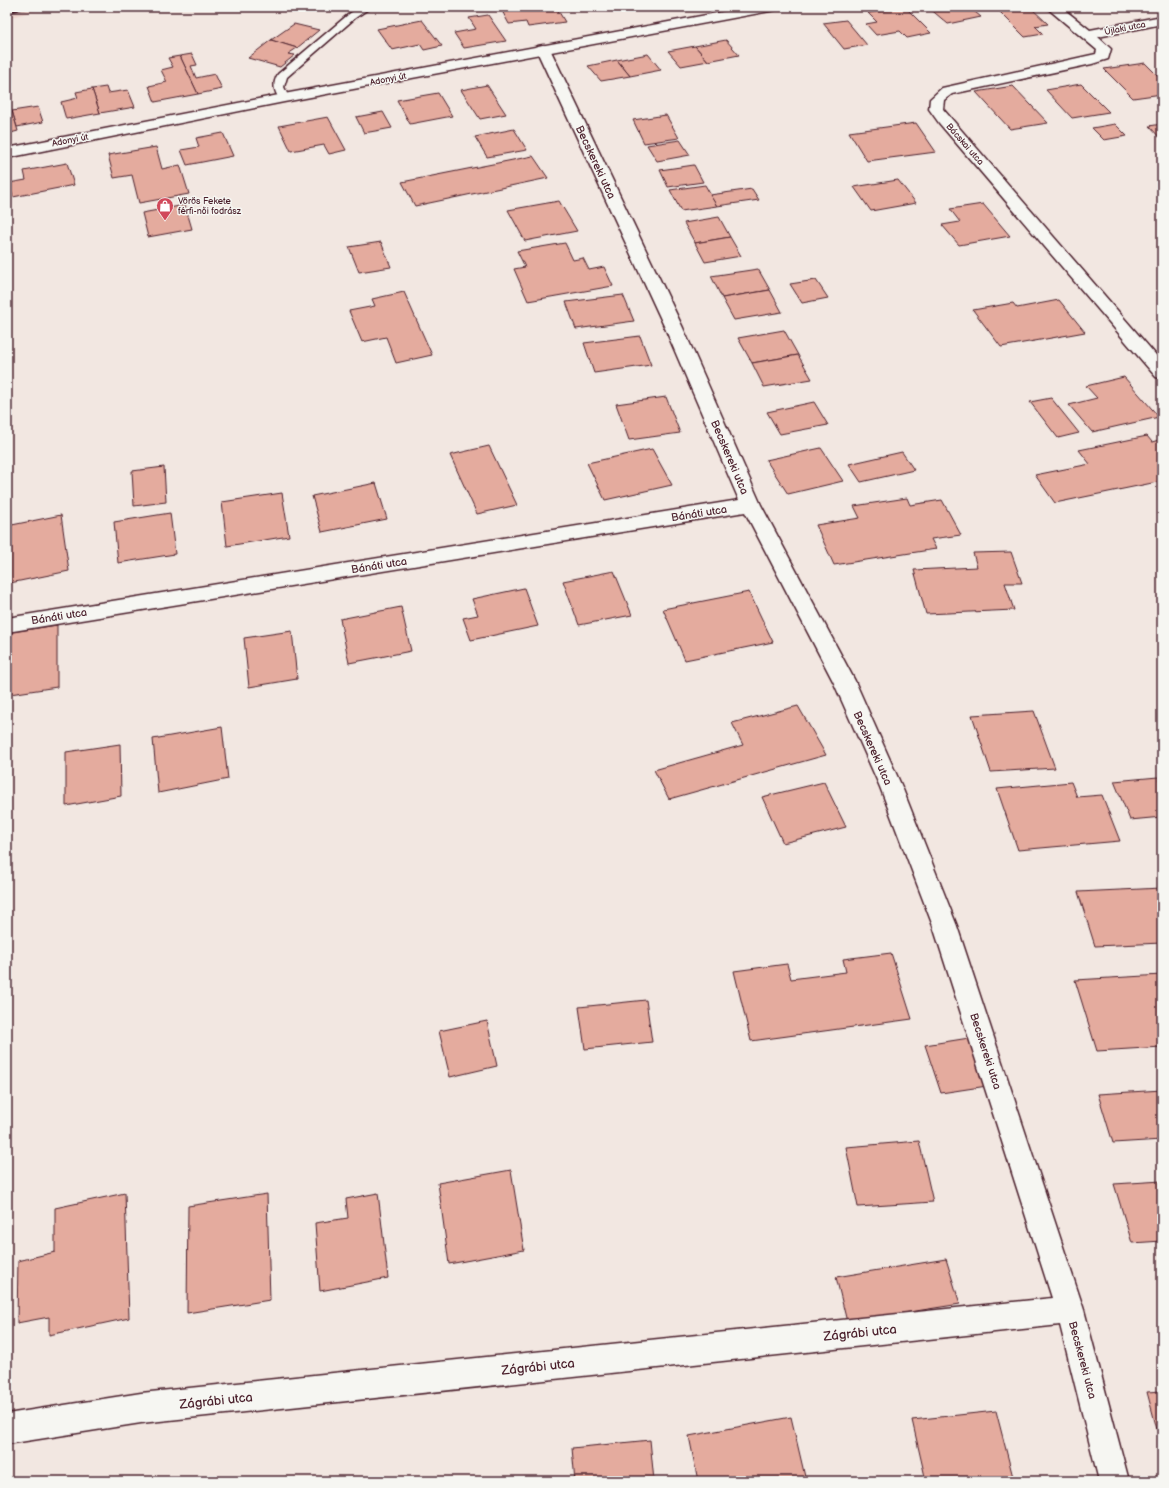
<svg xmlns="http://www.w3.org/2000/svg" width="1169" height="1488" viewBox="0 0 1169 1488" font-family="'Balsamiq Sans',sans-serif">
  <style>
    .built { fill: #eed5cd }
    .building { fill: #e4ab9e; stroke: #4a1f2b }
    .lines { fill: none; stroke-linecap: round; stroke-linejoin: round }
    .service-casing { stroke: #4a1f2b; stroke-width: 3 }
    .minor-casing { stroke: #4a1f2b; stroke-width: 3 }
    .tertiary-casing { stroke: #4a1f2b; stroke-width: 3 }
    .service { fill: #f6f6f2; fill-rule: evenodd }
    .minor { fill: #f6f6f2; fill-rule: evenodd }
    .tertiary { fill: #f6f6f2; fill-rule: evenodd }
    .rail-casing { stroke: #4a1f2b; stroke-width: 3 }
    .rail { stroke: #f6f6f2; stroke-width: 2; stroke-dasharray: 6; stroke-linecap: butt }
    .labels { text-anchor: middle; stroke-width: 3; stroke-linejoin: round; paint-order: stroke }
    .far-street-label { font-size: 9px; fill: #4a1f2b; stroke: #f6f6f2 }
    .far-poi-label { font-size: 9px; fill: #4a1f2b; stroke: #f6f6f2; text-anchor: start }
    .street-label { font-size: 11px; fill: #4a1f2b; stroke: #f6f6f2 }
    .near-street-label { font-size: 13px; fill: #4a1f2b; stroke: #f6f6f2 }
  </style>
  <rect width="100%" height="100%" fill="#f2e7e1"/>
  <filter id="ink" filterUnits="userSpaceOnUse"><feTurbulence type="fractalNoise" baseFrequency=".025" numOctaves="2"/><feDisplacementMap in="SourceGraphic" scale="8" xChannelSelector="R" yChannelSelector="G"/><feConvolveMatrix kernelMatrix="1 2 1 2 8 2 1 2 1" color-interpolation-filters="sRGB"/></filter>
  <g filter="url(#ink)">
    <path class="built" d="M7,7H51L7,18Z"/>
    <g class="building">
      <path d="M500,7H556L565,22L528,27L526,22L509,24Z"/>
      <path d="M905,7L931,33L907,38L900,31L876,35L866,24L877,22L868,13Z"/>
      <path d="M928,7H969L981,17L948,24Z"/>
      <path d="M995,7H1030L1048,24L1035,26L1043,34L1025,37Z"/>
      <path d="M488,15L506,41L464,48L454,33L476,29L469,18Z"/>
      <path d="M422,20L442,46L424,50L420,44L392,50L377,29Z"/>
      <path d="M846,20L867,45L844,49L823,23Z"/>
      <path d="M294,24L319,30L297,48L271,40Z"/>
      <path d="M271,40L297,48L288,54L295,55L280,67L248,58Z"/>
      <path d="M726,40L739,55L708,61L695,46Z"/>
      <path d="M695,46L708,61L681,66L668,51Z"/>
      <path d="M192,54L197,65L191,66L196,78L215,74L222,89L198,94L180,56Z"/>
      <path d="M648,54L661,70L630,76L617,60Z"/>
      <path d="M180,56L198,94L155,102L149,86L167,82L161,70L173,67L168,58Z"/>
      <path d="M617,60L630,76L601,81L588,66Z"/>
      <path d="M1145,63L1162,80V94L1133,98L1104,69Z"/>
      <path d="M1081,84L1109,112L1072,118L1046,90Z"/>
      <path d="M487,85L506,114L480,119L461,90Z"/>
      <path d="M1013,86L1048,123L1010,129L976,92Z"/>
      <path d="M106,87L108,93L128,90L135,107L100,113L92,89Z"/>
      <path d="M92,89L100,113L66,119L61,102L78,98L76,92Z"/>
      <path d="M438,93L452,116L410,124L397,100Z"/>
      <path d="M38,107L43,122L17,127L12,111Z"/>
      <path d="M12,111L18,131L7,134V112Z"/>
      <path d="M383,112L392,128L364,133L356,117Z"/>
      <path d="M666,115L679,138L644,143L633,120Z"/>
      <path d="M328,117L346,150L329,154L324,145L291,151L279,126Z"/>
      <path d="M916,123L936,152L867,161L849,132Z"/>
      <path d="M1115,124L1127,136L1104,140L1092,128Z"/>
      <path d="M1162,124V140L1149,126Z"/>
      <path d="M514,129L527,150L487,157L475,137Z"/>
      <path d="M223,133L233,156L187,165L181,150L199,147L196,138Z"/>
      <path d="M680,140L690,155L657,161L647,145Z"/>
      <path d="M156,147L162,169L180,165L189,194L139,203L132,175L114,178L108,155Z"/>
      <path d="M533,156L548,178L415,206L402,182Z"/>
      <path d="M67,163L74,185L13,197L9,183L26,180L24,171Z"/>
      <path d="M694,165L703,182L668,187L660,170Z"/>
      <path d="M898,180L916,203L871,211L854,187Z"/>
      <path d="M705,185L717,206L681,211L670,190Z"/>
      <path d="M752,189L759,200L717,206L710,195Z"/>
      <path d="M559,201L577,231L525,241L508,210Z"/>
      <path d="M983,204L1010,236L959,245L942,225L960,222L950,209Z"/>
      <path d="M185,205L192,229L148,237L142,213Z"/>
      <path d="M719,217L730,237L695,243L684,223Z"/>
      <path d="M730,237L741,256L705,262L695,243Z"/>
      <path d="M381,242L391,267L359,272L349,247Z"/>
      <path d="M565,243L573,260L583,258L589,270L604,267L613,286L528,301L514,269L525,267L517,251Z"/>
      <path d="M758,269L770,290L722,298L711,276Z"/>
      <path d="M816,280L828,298L802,303L790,284Z"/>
      <path d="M770,290L782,312L734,320L722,298Z"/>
      <path d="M404,292L432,355L396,363L386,337L362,342L349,311L375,306L372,299Z"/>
      <path d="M623,295L634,321L576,329L566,302Z"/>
      <path d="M1059,300L1085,332L1001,347L973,310L1013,303L1017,308Z"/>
      <path d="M784,330L798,355L752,363L738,338Z"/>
      <path d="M640,336L651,365L594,373L584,343Z"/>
      <path d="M798,355L812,379L764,387L752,363Z"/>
      <path d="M1124,377L1159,417L1092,432L1069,405L1097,398L1086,386Z"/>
      <path d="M666,397L680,433L629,440L616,404Z"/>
      <path d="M1051,398L1079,433L1058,438L1030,402Z"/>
      <path d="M814,402L828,425L780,434L767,412Z"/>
      <path d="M1147,436L1152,442L1162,439V481L1055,503L1035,475L1090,464L1079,450Z"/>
      <path d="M489,446L517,505L477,514L450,455Z"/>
      <path d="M821,448L843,481L788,494L766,460Z"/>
      <path d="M652,449L672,485L605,500L587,463Z"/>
      <path d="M902,452L914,470L861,482L849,464Z"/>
      <path d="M164,467L166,502L134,506L132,471Z"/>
      <path d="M376,483L387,519L322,532L312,496Z"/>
      <path d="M282,493L289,536L227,546L222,502Z"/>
      <path d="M907,498L910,505L942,500L961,535L931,539L936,549L834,565L816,525L860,518L854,506Z"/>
      <path d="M170,513L175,554L118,563L114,522Z"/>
      <path d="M61,515L69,571L10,583L7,554V526Z"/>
      <path d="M1011,552L1022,583H1005L1014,610L926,614L914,570L977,567L973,553Z"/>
      <path d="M614,571L632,615L579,625L563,581Z"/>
      <path d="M524,588L538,626L471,640L463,618L478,615L472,599Z"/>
      <path d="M749,592L773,642L685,660L663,609Z"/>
      <path d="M401,607L411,651L349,663L340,619Z"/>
      <path d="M57,625V687L10,694L11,632Z"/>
      <path d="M292,631L297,679L249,687L244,638Z"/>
      <path d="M798,706L826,755L669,799L654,770L743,745L732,723Z"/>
      <path d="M1034,711L1055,768L991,772L972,715Z"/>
      <path d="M222,727L228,779L158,793L153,739Z"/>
      <path d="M120,744L121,796L66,806V752Z"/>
      <path d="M1158,777L1162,786V817L1130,820L1114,781Z"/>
      <path d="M824,782L846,827L783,843L762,797Z"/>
      <path d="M1071,782L1077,797L1102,795L1120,841L1018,850L997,789Z"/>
      <path d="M1162,888V943L1095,946L1078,892Z"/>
      <path d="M891,953L912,1019L751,1041L734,971L787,964L791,979L846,972L843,959Z"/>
      <path d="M1162,975V1047L1097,1051L1075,980Z"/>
      <path d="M646,1000L652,1042L585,1049L579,1007Z"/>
      <path d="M487,1021L497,1066L450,1077L439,1031Z"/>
      <path d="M969,1038L987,1086L941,1093L925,1045Z"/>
      <path d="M1162,1090V1140L1113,1143L1098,1094Z"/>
      <path d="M919,1141L933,1202L858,1207L846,1147Z"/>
      <path d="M511,1170L524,1250L449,1264L438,1183Z"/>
      <path d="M1162,1181V1241L1132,1243L1114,1184Z"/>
      <path d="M125,1193L129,1318L49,1335V1317L17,1323L18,1261L55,1252V1208Z"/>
      <path d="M378,1193L388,1278L320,1291L315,1223L348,1218L346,1199Z"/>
      <path d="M267,1194L270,1300L187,1313L188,1206Z"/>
      <path d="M946,1259L960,1304L847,1322L836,1277Z"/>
      <path d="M1162,1391V1448L1147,1392Z"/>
      <path d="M996,1411L1014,1481H926L912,1420Z"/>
      <path d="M791,1417L806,1481H698L689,1436Z"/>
      <path d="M650,1440L654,1481H575L572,1448Z"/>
    </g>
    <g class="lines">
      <g class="service-casing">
        <path id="service" d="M359,7H371L355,18L287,77L284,87L289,98L288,100H280C274,91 272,84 278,74L349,14Z"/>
      </g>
      <g class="minor-casing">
        <g id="minor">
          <path d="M1046,7H1061L1090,30L1162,16V24L1098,37L1111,49L1108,59L1092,64L952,94L944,100L943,109L1162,362V379L1156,377L939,123L929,109L930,99L942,88L1096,54L1097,50Z"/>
          <path d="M543,45L548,46L550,49L683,328L761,505L855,681L902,787L957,926L1084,1310L1129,1481H1099L1060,1325L141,1423L7,1444V1414L141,1393L1052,1298L933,926L880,787L833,681L745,512L7,632V618L739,500L665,328L536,49L538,46Z"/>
        </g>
      </g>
      <g class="tertiary-casing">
        <path id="tertiary" d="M749,7H777L775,10L770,11L284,102L7,158V148L284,94Z"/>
      </g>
      <use href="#service" class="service"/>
      <use href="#minor" class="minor"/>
      <use href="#tertiary" class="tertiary"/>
      <g class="rail-casing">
        <path id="rail" d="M7,12L29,7"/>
      </g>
      <use href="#rail" class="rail"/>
    </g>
  </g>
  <defs>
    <g id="shop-pin" transform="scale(0.9)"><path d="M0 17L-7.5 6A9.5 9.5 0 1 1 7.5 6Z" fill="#d1495b" stroke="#f6f6f2"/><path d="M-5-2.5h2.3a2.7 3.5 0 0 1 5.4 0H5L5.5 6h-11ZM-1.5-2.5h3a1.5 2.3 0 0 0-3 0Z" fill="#fff"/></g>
  </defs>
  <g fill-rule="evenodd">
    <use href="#shop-pin" x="165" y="206"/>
  </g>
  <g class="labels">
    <g class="far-street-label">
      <text transform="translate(1125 28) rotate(-11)" y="3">Újlaki utca</text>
      <text transform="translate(388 79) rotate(-11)" y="3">Adonyi út</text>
      <text transform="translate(70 140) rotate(-11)" y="3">Adonyi út</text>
      <text transform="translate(965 144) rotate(49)" y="3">Bácskai utca</text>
    </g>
    <g class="far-poi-label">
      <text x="178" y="204">Vörös Fekete<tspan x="178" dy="10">férfi-női fodrász</tspan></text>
    </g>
    <g class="street-label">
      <text transform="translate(596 162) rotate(65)" y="4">Becskereki utca</text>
      <text transform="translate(730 457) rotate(67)" y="4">Becskereki utca</text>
      <text transform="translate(699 513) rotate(-9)" y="4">Bánáti utca</text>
      <text transform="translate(379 565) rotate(-9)" y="4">Bánáti utca</text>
      <text transform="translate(59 616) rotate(-9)" y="4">Bánáti utca</text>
      <text transform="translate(873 748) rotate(66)" y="4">Becskereki utca</text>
      <text transform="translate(986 1051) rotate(72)" y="4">Becskereki utca</text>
      <text transform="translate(1083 1360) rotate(75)" y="4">Becskereki utca</text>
    </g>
    <g class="near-street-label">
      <text transform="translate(860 1332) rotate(-6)" y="5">Zágrábi utca</text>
      <text transform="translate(538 1366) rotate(-6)" y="5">Zágrábi utca</text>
      <text transform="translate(216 1400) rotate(-6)" y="5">Zágrábi utca</text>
    </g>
  </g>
  <rect width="1169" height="1488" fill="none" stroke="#f6f6f2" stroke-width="24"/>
  <rect x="12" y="12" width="1145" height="1464" fill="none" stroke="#4a1f2b" stroke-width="1.5" filter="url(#ink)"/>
</svg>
